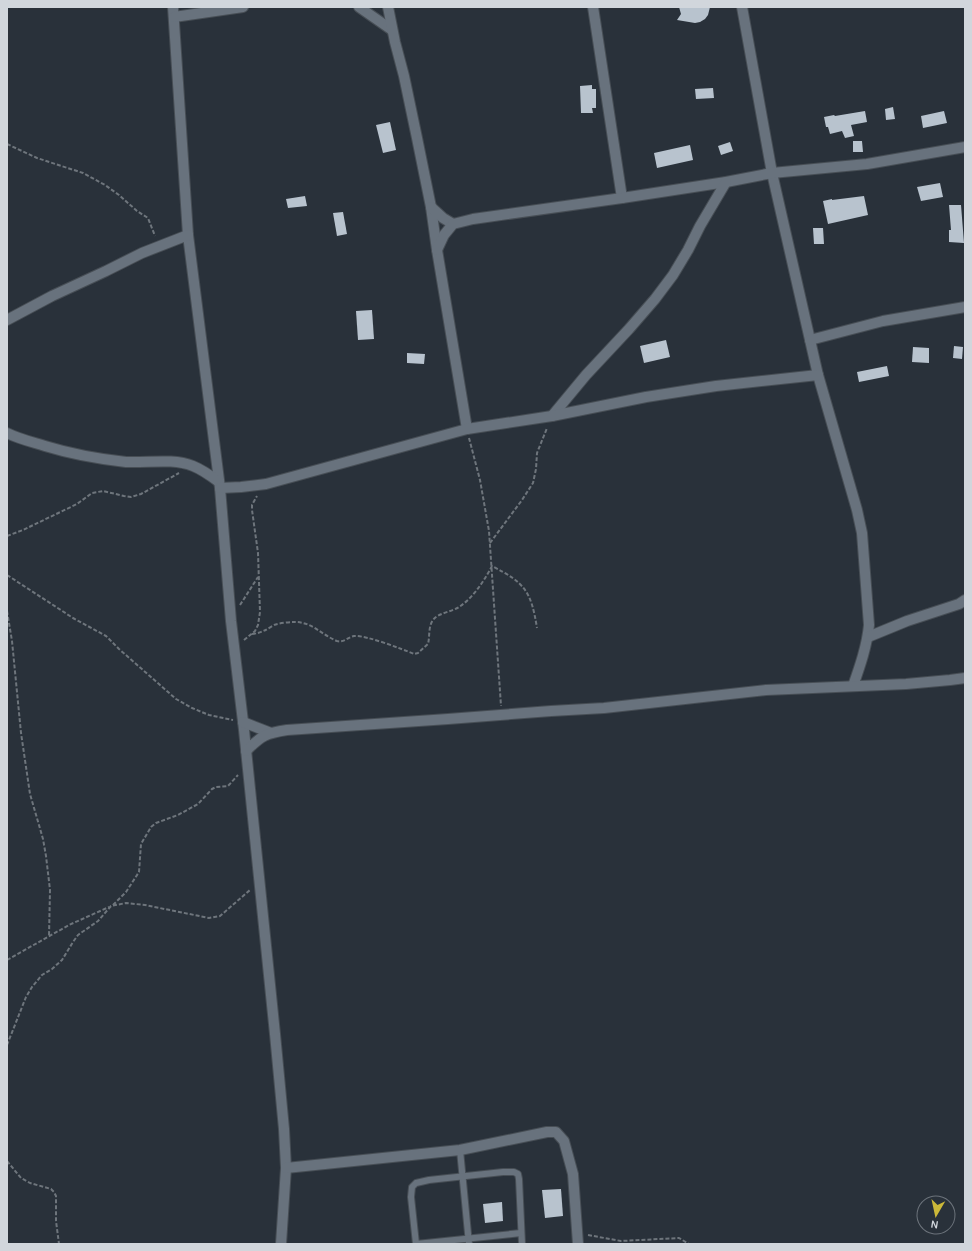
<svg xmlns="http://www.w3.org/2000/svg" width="972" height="1251" viewBox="0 0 972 1251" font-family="Karla,sans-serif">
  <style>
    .building { fill: #b8c3ce }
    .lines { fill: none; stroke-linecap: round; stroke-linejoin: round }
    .lane-casing { stroke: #474e55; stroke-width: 8 }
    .street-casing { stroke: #474e55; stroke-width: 12 }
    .path { stroke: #6e757c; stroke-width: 2; stroke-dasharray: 4 2; stroke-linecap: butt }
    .lane { stroke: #68727d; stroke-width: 6 }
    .street { stroke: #68727d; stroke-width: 10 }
  </style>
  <rect width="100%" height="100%" fill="#29313a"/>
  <g class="building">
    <path d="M679,7H710L708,15L705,19L700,22L695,23L677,20L681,14Z"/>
    <path d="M592,85V89H596V108H592L593,113H581L580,86Z"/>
    <path d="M713,88L714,98L696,99L695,89Z"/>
    <path d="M893,107L895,119L886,120L885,109Z"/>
    <path d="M865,111L867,122L851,125L854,136L845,138L842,131L830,134L828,127H826L824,117L834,115L835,116Z"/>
    <path d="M944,111L947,123L923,128L921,116Z"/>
    <path d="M390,122L396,150L383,153L376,125Z"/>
    <path d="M853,141H862L863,152H853Z"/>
    <path d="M730,142L733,151L721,155L718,146Z"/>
    <path d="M690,145L693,160L657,168L654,153Z"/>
    <path d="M940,183L943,197L921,201L917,187Z"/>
    <path d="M305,196L307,206L288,208L286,199Z"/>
    <path d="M864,196L868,215L828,224L823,201L832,199V200Z"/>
    <path d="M949,205H961L964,243L949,242V230H951Z"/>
    <path d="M343,212L347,234L337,236L333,213Z"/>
    <path d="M813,228H823L824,244H814Z"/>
    <path d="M372,310L374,339L358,340L356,311Z"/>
    <path d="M666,340L670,357L644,363L640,346Z"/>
    <path d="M954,346L963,347L962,359L953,358Z"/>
    <path d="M913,347L929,348V363L912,362Z"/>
    <path d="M407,353L425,354L424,364L407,363Z"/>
    <path d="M887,366L889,376L859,382L857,372Z"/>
    <path d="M561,1189L563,1216L545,1218L542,1190Z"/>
    <path d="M502,1202L503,1221L485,1223L483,1204Z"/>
  </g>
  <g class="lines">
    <g class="lane-casing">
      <g id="lane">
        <path d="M460,1150L469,1244"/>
        <path d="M416,1244L411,1197L412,1187L416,1183L429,1180L503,1172H514L518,1174L519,1179L522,1244"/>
        <path d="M416,1244L521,1233"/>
      </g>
    </g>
    <g class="street-casing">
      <g id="street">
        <path d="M173,7L188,235L220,488L231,621L244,730L275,1034L284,1129L286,1168L281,1244"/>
        <path d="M359,7L392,30"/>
        <path d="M388,7L395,42L404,76L417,138L431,207L437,250L467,429"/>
        <path d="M593,7L622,198"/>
        <path d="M742,7L772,173L818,375L857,510L862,533L869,625C867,646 860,666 853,686"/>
        <path d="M174,17L243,7"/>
        <path d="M431,207L443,218L453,224"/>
        <path d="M437,250L444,235L453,224L473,219L622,198L726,182L772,173L867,164L965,147"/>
        <path d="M7,320L52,296L106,271L142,253L188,235"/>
        <path d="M810,340L883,321L965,307"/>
        <path d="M552,416L586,375L629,329L655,299L673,275L688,250L700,226L726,182"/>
        <path d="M7,433C19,439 32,442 45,446C71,454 99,459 126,462C149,463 172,458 193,466C203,470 211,476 219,482"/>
        <path d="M220,488L241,487L266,484L467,429L552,416L646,397L716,386L818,375"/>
        <path d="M868,637L907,621L959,604L965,600"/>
        <path d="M243,722L271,733"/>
        <path d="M246,751C261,736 266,733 287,730L448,719L551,711L604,708L766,690L906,684L950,680L965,678"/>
        <path d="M286,1168L460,1150L547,1132H556L564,1141L573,1174L578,1244"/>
      </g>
    </g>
    <g class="path">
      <path d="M7,144L37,158L83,173L105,185L119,195L137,211L148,218L155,236"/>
      <path d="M469,438L480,480L489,531L501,706"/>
      <path d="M7,536L23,530L77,504L92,493L103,491L124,496L131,497L141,494L179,473"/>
      <path d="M490,543L522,500L533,483L536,469L537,453L547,428"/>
      <path d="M7,575L73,618L106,636L119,649L176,699L192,708L209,715L233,720"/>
      <path d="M240,605L258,577"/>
      <path d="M7,611L12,641L21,733L30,794L43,839L46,856L50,890L49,937"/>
      <path d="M252,634C261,633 266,630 274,625C280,623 289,622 295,622C312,622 322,635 337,641C344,643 348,637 354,636C366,635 402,649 414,654L418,653L428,644C430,636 428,627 433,620C438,613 451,612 459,607C473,598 484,581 492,566C525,583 531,591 537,628"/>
      <path d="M244,640L255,631L258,625L260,612L258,553L252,510V505L257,496"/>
      <path d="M113,905L126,892L139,872L141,844L151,827L156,823L178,815L198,804L212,789L216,787L228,786L238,775"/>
      <path d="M7,960L69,925L109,907"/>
      <path d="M7,1045L26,997L32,987L42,975L52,969L62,960L73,942L78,935L98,921L111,906L126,903L145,905L209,918L220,916L250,890"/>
      <path d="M7,1161L21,1178L30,1183L51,1189L54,1192L56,1196V1221L59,1244"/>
      <path d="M588,1235L621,1241L679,1238L689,1244"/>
    </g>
    <use href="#lane" class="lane"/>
    <use href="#street" class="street"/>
  </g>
  <rect width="972" height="1251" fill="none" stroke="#d1d6dc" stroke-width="16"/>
  <g transform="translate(936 1215) rotate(189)"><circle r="19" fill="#29313a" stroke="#6c737b"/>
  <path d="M0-3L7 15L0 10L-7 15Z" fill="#ccb939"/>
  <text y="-6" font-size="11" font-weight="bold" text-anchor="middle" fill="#d1d6dc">N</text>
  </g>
</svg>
